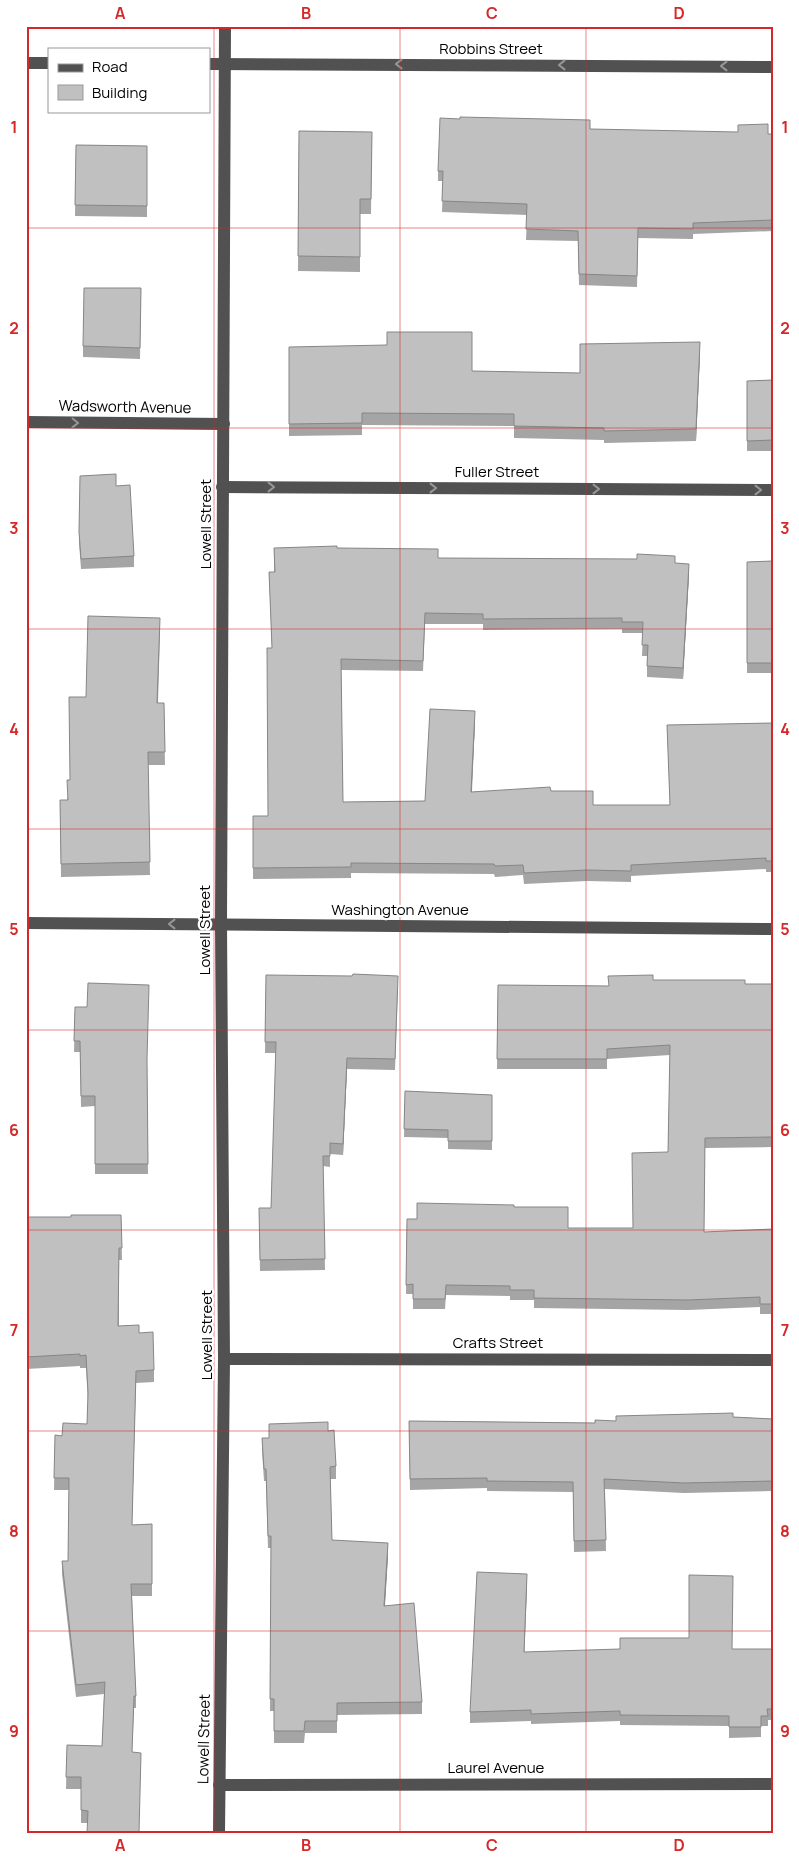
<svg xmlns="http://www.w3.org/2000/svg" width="799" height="1859" viewBox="0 0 799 1859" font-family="Manrope,sans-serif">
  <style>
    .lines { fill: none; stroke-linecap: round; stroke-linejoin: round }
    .minor { stroke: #515151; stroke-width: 12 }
    .wall { fill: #a5a5a5 }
    .shaded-wall { fill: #868686 }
    .building { fill: #c0c0c0; stroke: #868686 }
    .oneway { stroke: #979797 }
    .grid { fill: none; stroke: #d62828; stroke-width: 1; stroke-opacity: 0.55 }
    .labels { text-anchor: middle; stroke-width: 4.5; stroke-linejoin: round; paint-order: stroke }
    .street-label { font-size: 15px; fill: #000; stroke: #fff }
    .neatline { fill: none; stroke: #d62828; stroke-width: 2 }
    .grid-label { font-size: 16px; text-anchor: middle; font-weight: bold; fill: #d62828 }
  </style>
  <rect width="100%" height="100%" fill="#fff"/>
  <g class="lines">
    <g class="minor">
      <path d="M26,63H49"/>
      <path d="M209,64L773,67"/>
      <path d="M26,422L224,424"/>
      <path d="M222,487L773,490"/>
      <path d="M26,923L773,929"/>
      <path d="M224,1359L773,1360"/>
      <path d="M219,1785L773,1784"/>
      <path d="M219,1833L224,1359L221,924L225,26"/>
    </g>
  </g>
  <g class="wall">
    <path d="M590,129L773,134V231L693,234V239L638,238L637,287L579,285L578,241L526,240L527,215L442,212L443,181H438V171Z"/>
    <path d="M299,131L372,132L371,214H360V272L298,271Z"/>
    <path d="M76,145L147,146V217L75,216Z"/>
    <path d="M141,288L140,359L83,357V346Z"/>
    <path d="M289,347L472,371L580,373L700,354L696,441L604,443V440L514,438V426L362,425V435L289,436Z"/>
    <path d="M773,380V451H747V381Z"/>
    <path d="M80,476L116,486L134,556V567L81,569L79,543Z"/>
    <path d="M274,548H337L438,558L675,563L689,575L683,679L647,677V656H642L643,633H622V629L483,630V624H425L423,671L341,670L343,802L425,801L475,722L472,792L551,791L593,805H670L667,725L773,723V872H766V869L631,876V882L587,881L524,884L523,875L495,877L494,874L351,873V878L253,879V816H268L272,648L269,572H274Z"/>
    <path d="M773,561V673H747V562Z"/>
    <path d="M160,631L158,703H164L165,765H148L150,875L61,877L60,800H67L86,697Z"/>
    <path d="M266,975L398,987L395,1070L347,1069L343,1155L330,1154V1167L323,1166L325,1270L260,1271L259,1208H271L276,1053H265Z"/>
    <path d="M653,980L745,984H773V1147L705,1148L704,1232L773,1229V1314H760V1307L688,1310L534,1308V1300H510V1296L446,1295L445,1309H413V1294H406L407,1219H417L514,1207L568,1228H633L668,1152L670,1055L607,1059V1069H497L498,985L608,986Z"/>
    <path d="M75,1007L147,1066L148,1174H95V1106L81,1107L80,1052H74Z"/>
    <path d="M405,1091L492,1095V1150L448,1149V1138L404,1137Z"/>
    <path d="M121,1215L122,1260H119V1326L139,1333L154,1370V1382L136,1383L132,1525L152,1524V1596H132L136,1696V1708H134L132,1752L87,1823H81V1789H66L67,1745L102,1746L104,1694L76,1697L62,1574V1561H68L69,1490H54L55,1435L62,1436L87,1424L88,1400L86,1368H80V1366L26,1369V1217H71Z"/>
    <path d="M733,1417L773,1419V1491L684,1493L605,1489L606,1551L574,1552L573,1492L487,1491V1488L410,1490L409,1421L595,1423L616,1421Z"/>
    <path d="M269,1424L328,1431L336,1466V1479H330L332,1540L388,1555L385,1606L422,1702V1714L337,1715V1733H305L304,1743H274V1711H270L271,1548H268L266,1481H264L262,1450V1438H269Z"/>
    <path d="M527,1585L524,1652L773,1649V1720H768V1726H761V1737L729,1738V1726L620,1725V1721L531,1724V1721L470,1723V1712Z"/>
  </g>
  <g class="shaded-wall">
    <path d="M700,342V354L696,441V429Z"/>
    <path d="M689,564V575L683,679V668Z"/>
    <path d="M475,711V722L471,803V792Z"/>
    <path d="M347,1058V1069L343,1155V1144Z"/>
    <path d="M388,1543V1555L384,1618V1606Z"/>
    <path d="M527,1574V1585L524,1663V1652Z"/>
  </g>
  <g class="building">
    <path d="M460,117L590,120V129L738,132V125L768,124V134H773V220L693,223V229L638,228L637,276L579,274L578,231L526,229L527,204L442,201L443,171H438L440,118L460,119Z"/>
    <path d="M299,131L372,132L371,199H360V257L298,256Z"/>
    <path d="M76,145L147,146V206L75,205Z"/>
    <path d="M84,288H141L140,348L83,346Z"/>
    <path d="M387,332H472V371L580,373V344L700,342L696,429L604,431V428L514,426V414L362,413V423L289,424V347L387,345Z"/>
    <path d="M773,380V440L747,441V381Z"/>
    <path d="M116,474V486L130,485L134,556L81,559L79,532L80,476Z"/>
    <path d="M337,546V548L438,549V558L637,559V554L675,556V563L689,564L683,668L647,666L648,645H642L643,622H622V618L483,619V614L425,613L423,661L341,659L343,802L425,801L430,709L475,711L471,792L550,787L551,791H593V805H670L667,725L773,723V861H766V858L631,865V871L587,870L524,873L523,865L495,866L494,864L351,863V867L253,868V816H268L267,648H272L269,572H275L274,548Z"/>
    <path d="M773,561V663H747V562Z"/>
    <path d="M88,616L160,618L157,703H164L165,752H148L150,862L61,864L60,800H68L67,780H70L69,697H86Z"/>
    <path d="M353,974L398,976L395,1059L347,1058L343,1144L330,1143V1156H323L325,1259L260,1260L259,1208H271L276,1042H265L266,975L352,976Z"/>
    <path d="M653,975V980H745V984H773V1137L705,1138L704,1232L773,1229V1304H760V1297L688,1300L534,1298V1290H510V1286L446,1285L445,1299H413V1284L406,1285L407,1219H417V1203L514,1205V1207H568V1228H633L632,1153L668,1152L670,1045L607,1049V1059H497L498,985L609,986L608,976Z"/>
    <path d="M88,983L149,985L147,1059L148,1164H95V1096H81L80,1041H74L75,1007H87Z"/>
    <path d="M405,1091L492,1095V1141H448V1130L404,1129Z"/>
    <path d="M71,1215H121L122,1248H119L118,1326L139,1325V1333L153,1332L154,1370L136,1371L132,1525L152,1524V1584H131L136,1696H134L132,1752L141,1753L139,1833H87L88,1811L81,1810V1777H66L67,1745L102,1746L105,1682L76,1685L62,1561H68L69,1478H54L55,1435L62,1436L63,1423L87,1424L88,1393L86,1355L80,1356V1354L26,1357V1217H71Z"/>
    <path d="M733,1413V1417L773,1419V1481L684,1483L604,1479L606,1540L574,1541L573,1482L487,1481V1478L410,1479L409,1421L595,1423V1420L616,1421V1416Z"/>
    <path d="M328,1422V1431L334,1430L336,1466L330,1467L332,1540L388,1543L384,1606L414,1603L422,1702L337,1703V1721H305L304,1731H274V1699H270L271,1536H268L266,1469H264L262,1438H269V1424Z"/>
    <path d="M477,1572L527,1574L524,1652L620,1649V1638H689V1575L733,1576L732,1649H773V1709H767L768,1716H761V1727H729V1716L620,1715V1711L531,1714V1710L470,1712Z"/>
  </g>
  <defs><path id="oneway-chevron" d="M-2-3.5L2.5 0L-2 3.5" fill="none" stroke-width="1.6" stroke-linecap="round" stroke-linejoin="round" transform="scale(1.25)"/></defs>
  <g class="oneway">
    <use href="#oneway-chevron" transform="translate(399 64) rotate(-180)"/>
    <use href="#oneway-chevron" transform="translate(562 65) rotate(-180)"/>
    <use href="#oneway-chevron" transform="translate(724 66) rotate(-180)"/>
    <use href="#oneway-chevron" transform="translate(75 423) rotate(1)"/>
    <use href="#oneway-chevron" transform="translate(271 487)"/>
    <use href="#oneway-chevron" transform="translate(433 488)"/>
    <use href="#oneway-chevron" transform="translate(596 489)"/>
    <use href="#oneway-chevron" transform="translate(758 490)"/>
    <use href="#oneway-chevron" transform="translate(172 924) rotate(-180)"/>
  </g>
  <path class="grid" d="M214,26V1833M400,26V1833M586,26V1833M26,228H773M26,428H773M26,629H773M26,829H773M26,1030H773M26,1230H773M26,1431H773M26,1631H773"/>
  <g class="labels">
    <g class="street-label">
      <text x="491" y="54">Robbins Street</text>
      <text transform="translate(125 407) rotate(1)" y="5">Wadsworth Avenue</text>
      <text x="497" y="477">Fuller Street</text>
      <text transform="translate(206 524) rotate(-90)" y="5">Lowell Street</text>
      <text x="400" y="915">Washington Avenue</text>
      <text transform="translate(205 930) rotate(-90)" y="5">Lowell Street</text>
      <text transform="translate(207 1335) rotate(-90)" y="5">Lowell Street</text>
      <text x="498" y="1348">Crafts Street</text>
      <text transform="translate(204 1739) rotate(-89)" y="5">Lowell Street</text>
      <text x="496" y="1773">Laurel Avenue</text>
    </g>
  </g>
  <rect width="799" height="1859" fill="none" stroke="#ffffff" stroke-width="55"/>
  <rect x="48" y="48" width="162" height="65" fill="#ffffff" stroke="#999999"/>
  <rect x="58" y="64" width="25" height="8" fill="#515151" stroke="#999999"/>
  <text x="92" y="72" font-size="15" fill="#000000">Road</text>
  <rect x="58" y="85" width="25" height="15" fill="#c0c0c0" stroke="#999999"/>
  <text x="92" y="98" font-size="15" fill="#000000">Building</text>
  <rect x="28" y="28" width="744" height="1804" class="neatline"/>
  <g class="grid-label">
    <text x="120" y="19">A</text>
    <text x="306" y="19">B</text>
    <text x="492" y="19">C</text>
    <text x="679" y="19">D</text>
    <text x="14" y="133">1</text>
    <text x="785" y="133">1</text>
    <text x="14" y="334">2</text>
    <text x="785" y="334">2</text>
    <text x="14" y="534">3</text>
    <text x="785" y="534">3</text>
    <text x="14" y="735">4</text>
    <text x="785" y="735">4</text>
    <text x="14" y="935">5</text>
    <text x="785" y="935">5</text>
    <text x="14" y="1136">6</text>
    <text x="785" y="1136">6</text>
    <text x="14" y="1336">7</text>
    <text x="785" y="1336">7</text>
    <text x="14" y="1537">8</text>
    <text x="785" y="1537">8</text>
    <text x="14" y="1737">9</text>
    <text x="785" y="1737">9</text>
    <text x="120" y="1851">A</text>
    <text x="306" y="1851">B</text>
    <text x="492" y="1851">C</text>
    <text x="679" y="1851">D</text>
  </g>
</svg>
